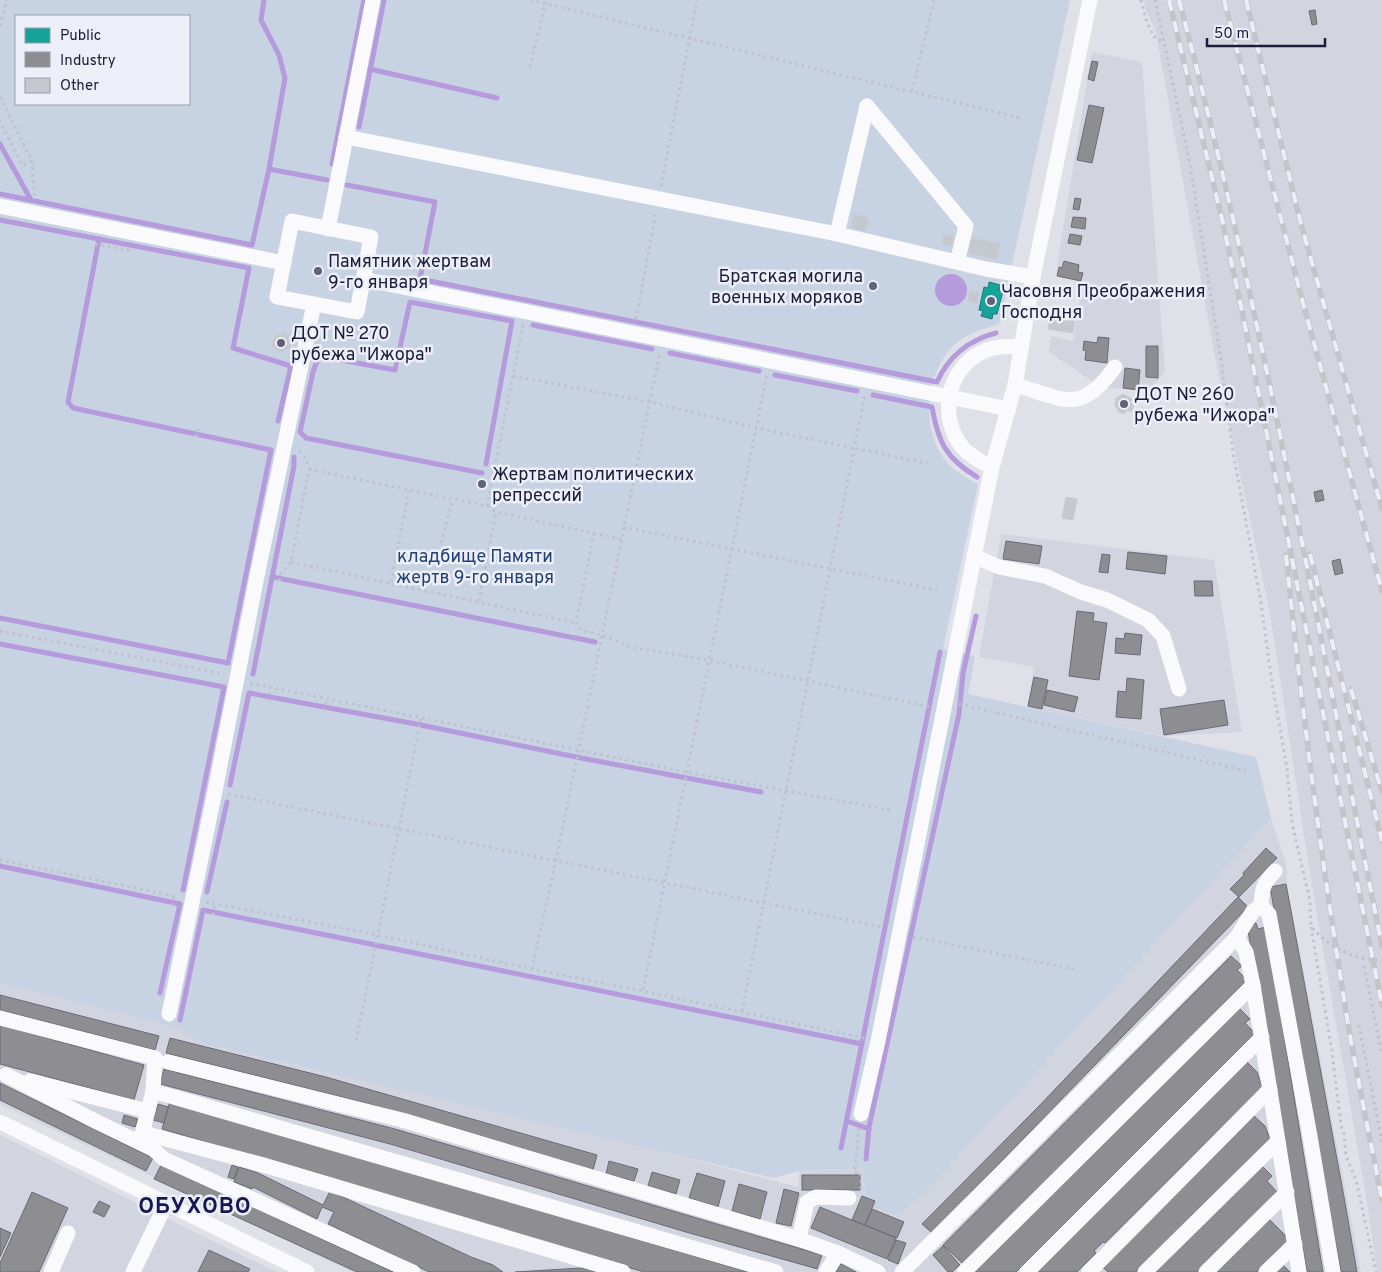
<svg xmlns="http://www.w3.org/2000/svg" width="1382" height="1272" viewBox="0 0 1382 1272" font-family="Overpass,sans-serif">
  <style>
    .built { fill: #d2d4df }
    .green { fill: #c7d2e3; fill-rule: evenodd }
    .water { fill: #b59adc }
    .public { fill: #17a398; stroke: #197a7c }
    .industry { fill: #8d8d92; stroke: #6b6b78 }
    .lines { fill: none; stroke-linecap: round; stroke-linejoin: round }
    .stream { stroke: #b59adc; stroke-width: 5 }
    .building { fill: #c6c8cf; stroke: #c8cad1 }
    .path { stroke: #c1c1cc; stroke-width: 3; stroke-dasharray: 2.5 4; stroke-linecap: butt }
    .minor { stroke: #fafafc; stroke-width: 15 }
    .rail-casing { stroke: #c5c5c9; stroke-width: 5.5 }
    .rail { stroke: #eceff7; stroke-width: 4; stroke-dasharray: 11; stroke-linecap: butt }
    .poi-dot { fill: #616178; stroke: #eceff7; stroke-width: 2 }
    .labels { text-anchor: middle; stroke-width: 5; stroke-linejoin: round; paint-order: stroke }
    .poi-label { font-size: 18px; fill: #1d1c3b; stroke: #eceff7; text-anchor: start }
    .park-label { font-size: 18px; fill: #223f76; stroke: #eceff7 }
    .district-label { font-size: 22px; font-weight: bold; letter-spacing: 1px; fill: #18174f; stroke: #eceff7 }
  </style>
  <rect width="100%" height="100%" fill="#e0e1e8"/>
  <g class="built">
    <path d="M1144,0H1382V1272H1377L1367,1202L1311,880L1270,613L1215,357L1157,39L1155,29L1146,11Z"/>
    <path d="M1092,52L1142,62L1165,372L1150,391L1108,388L1095,383L1049,352L1051,336L1073,341L1084,274L1057,266Z"/>
    <path d="M1001,534L1214,560L1242,732L1164,736L1027,707L1034,667L979,657Z"/>
    <path d="M1271,818L1286,863L1287,885L1361,1272H352L0,1104V981L169,1023L798,1187L799,1171L863,1168L866,1196L937,1180Z"/>
    <path d="M0,1135L196,1233L277,1272H0Z"/>
  </g>
  <path class="green" d="M0,0H1070L999,324C984,329 965,334 954,345C926,373 921,423 942,456C950,469 965,477 978,484L943,649L975,656L968,694L1256,757L1271,818L937,1180L899,1215L874,1207L876,1201L866,1196L863,1168L798,1171L774,1178L207,1044L168,1025L0,983ZM16,16H189V104H16Z"/>
  <circle class="water" cx="951" cy="290" r="16"/>
  <path class="public" d="M989,282L1000,285L999,291H1003L997,314H993L992,319L981,316L983,311L979,310L984,287L988,288Z"/>
  <g class="industry">
    <path d="M1315,10L1317,24L1312,25L1309,11Z"/>
    <path d="M1092,61L1098,62L1094,81L1088,79Z"/>
    <path d="M1089,105L1104,108L1092,163L1077,160Z"/>
    <path d="M1075,198L1081,199L1079,210L1073,209Z"/>
    <path d="M1073,217L1086,218L1085,229L1071,227Z"/>
    <path d="M1070,234L1082,236L1080,245L1068,243Z"/>
    <path d="M1064,261L1079,265L1078,272L1083,273L1081,281L1057,276L1059,267L1062,268Z"/>
    <path d="M1098,337L1109,338L1107,363L1085,360L1086,351L1083,350L1084,341L1097,343Z"/>
    <path d="M1146,346H1158V378L1146,377Z"/>
    <path d="M1125,368L1140,370L1138,390L1123,388Z"/>
    <path d="M1322,490L1324,500L1316,502L1314,492Z"/>
    <path d="M1006,541L1042,546L1039,564L1003,559Z"/>
    <path d="M1128,552L1167,556L1165,574L1126,569Z"/>
    <path d="M1102,554L1110,555L1108,573L1099,572Z"/>
    <path d="M1340,559L1343,573L1335,575L1332,561Z"/>
    <path d="M1194,581H1212L1213,596H1195Z"/>
    <path d="M1077,611L1094,613L1093,621L1107,623L1099,680L1069,676Z"/>
    <path d="M1125,633L1142,635L1140,655L1115,653L1116,638L1124,639Z"/>
    <path d="M1034,677L1048,680L1042,709L1028,706Z"/>
    <path d="M1127,678L1144,680L1141,719L1116,717L1118,691L1126,692Z"/>
    <path d="M1047,690L1078,697L1074,712L1044,705Z"/>
    <path d="M1224,700L1228,725L1164,735L1160,709Z"/>
    <path d="M1266,848L1277,858L1239,897L1230,889L1244,875L1243,873Z"/>
    <path d="M1286,884L1344,1197L1357,1272H1341L1270,887Z"/>
    <path d="M1238,897L1248,907L932,1233L922,1224L1040,1105Z"/>
    <path d="M1256,923L1258,929L1266,927L1323,1272H1307L1247,925Z"/>
    <path d="M1231,956L1242,966L1237,970L1247,980L963,1264L943,1245Z"/>
    <path d="M0,995L159,1036L155,1050L0,1010Z"/>
    <path d="M1239,1008L1250,1019L1245,1023L1255,1033L1016,1272H974Z"/>
    <path d="M0,1025L144,1065L134,1100L0,1064Z"/>
    <path d="M170,1038L326,1077L597,1155L593,1170L464,1131L366,1103L166,1053Z"/>
    <path d="M1247,1062L1257,1072L1262,1087L1105,1243L1103,1242L1094,1251L1096,1253L1077,1272H1036Z"/>
    <path d="M164,1069L395,1129L822,1255L817,1269L814,1268L686,1232L390,1144L160,1084Z"/>
    <path d="M0,1083L153,1158L146,1171L0,1100Z"/>
    <path d="M170,1101L748,1272H644L162,1129Z"/>
    <path d="M158,1104L168,1107L164,1123L153,1120Z"/>
    <path d="M124,1115L138,1119L135,1127L122,1123Z"/>
    <path d="M1253,1115L1265,1126L1270,1139L1136,1272H1108L1100,1265Z"/>
    <path d="M609,1161L638,1169L634,1181L606,1174Z"/>
    <path d="M161,1165L393,1272H357L154,1179Z"/>
    <path d="M232,1165L238,1167L234,1179L228,1177Z"/>
    <path d="M1261,1165L1272,1176L1267,1181L1277,1192L1197,1272H1155Z"/>
    <path d="M239,1167L258,1173L323,1205L330,1191L471,1257L493,1265L503,1272H429L328,1224L334,1212L322,1207L317,1219L253,1187L252,1189L234,1182Z"/>
    <path d="M652,1172L680,1180L676,1194L648,1186Z"/>
    <path d="M697,1173L725,1181L718,1207L689,1198Z"/>
    <rect x="802" y="1175" width="58" height="15"/>
    <path d="M739,1184L767,1192L760,1219L732,1211Z"/>
    <path d="M784,1189L799,1193L791,1226L776,1223Z"/>
    <path d="M32,1192L68,1208L39,1272H0V1263Z"/>
    <path d="M862,1196L875,1201L865,1225L852,1220Z"/>
    <path d="M99,1201L110,1206L104,1217L93,1212Z"/>
    <path d="M820,1207L896,1238L887,1259L811,1228Z"/>
    <path d="M872,1209L904,1222L897,1238L865,1225Z"/>
    <path d="M1268,1218L1290,1240L1257,1272H1214Z"/>
    <path d="M0,1228L11,1233L0,1257Z"/>
    <path d="M896,1240L906,1243L898,1264L888,1260Z"/>
    <path d="M943,1246L960,1265L952,1272H948L933,1255Z"/>
    <path d="M209,1250L250,1269L248,1272H198Z"/>
    <path d="M841,1264L856,1272H836Z"/>
    <path d="M1282,1264L1290,1272H1274Z"/>
    <path d="M581,1268L601,1272H515Z"/>
  </g>
  <g class="lines">
    <g class="stream">
      <path d="M264,0L261,20L279,55L285,78L269,169"/>
      <path d="M370,69L497,98"/>
      <path d="M359,127L384,0"/>
      <path d="M0,144L31,200"/>
      <path d="M332,164L364,0"/>
      <path d="M347,185L435,202L420,279L937,382C948,357 969,340 996,333"/>
      <path d="M0,194L252,245L269,169L327,180"/>
      <path d="M0,220L249,268L233,348L291,366L278,421"/>
      <path d="M533,325L652,349"/>
      <path d="M670,353L759,371"/>
      <path d="M775,375L857,391"/>
      <path d="M873,395L932,407C938,441 945,458 977,477"/>
      <path d="M482,473L306,438L300,432L313,372L319,356L395,370L410,302L512,321L486,464"/>
      <path d="M273,577L595,642"/>
      <path d="M0,618L228,663L271,450L73,408L68,402L99,239"/>
      <path d="M0,644L224,687L183,890"/>
      <path d="M253,674L294,466V457"/>
      <path d="M230,785L249,693L416,724L581,758L761,792"/>
      <path d="M0,866L180,904L160,993"/>
      <path d="M207,892L227,802"/>
      <path d="M180,1020L203,910L862,1044"/>
      <path d="M847,1121L869,1129"/>
      <path d="M841,1148L940,652"/>
      <path d="M866,1159L869,1127L959,714L963,673L976,616"/>
    </g>
  </g>
  <g class="building">
    <path d="M854,214L868,218L865,231L851,228Z"/>
    <path d="M944,235L953,237L951,246L942,244Z"/>
    <path d="M972,238L1000,244L997,259L969,253Z"/>
    <path d="M970,291L979,293L977,303L968,301Z"/>
    <path d="M1056,312L1071,314L1070,320L1075,321L1073,333L1048,329L1050,316L1055,318Z"/>
    <path d="M284,332L291,336L288,340L291,342L290,348L280,352L271,346V344L277,334L281,336Z"/>
    <path d="M1123,394L1132,399L1130,403L1134,405L1131,412L1127,410L1125,413H1120L1115,405L1116,398Z"/>
    <path d="M1066,497L1077,499L1073,520L1062,518Z"/>
  </g>
  <g class="lines">
    <g class="path">
      <path d="M530,0L1021,118"/>
      <path d="M1141,0L1146,20L1154,37H1157L1163,44"/>
      <path d="M1155,0L1190,164L1221,359L1233,452L1261,603L1272,683L1287,768L1292,823L1310,901L1311,926C1328,947 1355,961 1382,960"/>
      <path d="M0,26L7,0"/>
      <path d="M530,67L546,0"/>
      <path d="M912,91L934,0"/>
      <path d="M0,97L32,161L22,165L0,121"/>
      <path d="M32,161L35,200"/>
      <path d="M661,186L697,0"/>
      <path d="M95,244L128,250L129,245"/>
      <path d="M1046,287L1063,290"/>
      <path d="M636,319L656,212"/>
      <path d="M513,376L650,402L757,428L931,464"/>
      <path d="M196,437L198,429"/>
      <path d="M309,469L487,506L496,512L621,539"/>
      <path d="M487,506L523,325"/>
      <path d="M623,527L937,590"/>
      <path d="M594,533L576,623L581,630L602,635L631,647L708,660L931,707"/>
      <path d="M441,543L453,499"/>
      <path d="M291,562L576,623"/>
      <path d="M279,581L280,575L291,562L309,469L306,458L298,449"/>
      <path d="M391,582L409,490"/>
      <path d="M479,601L496,512"/>
      <path d="M0,631L224,674"/>
      <path d="M250,683L686,772L890,810"/>
      <path d="M268,701L270,688"/>
      <path d="M959,704L1246,771"/>
      <path d="M324,711L327,699"/>
      <path d="M228,794L882,927"/>
      <path d="M0,860L178,897"/>
      <path d="M206,902L378,935L532,969L643,991L864,1038"/>
      <path d="M172,906L174,896"/>
      <path d="M213,915L215,904"/>
      <path d="M1311,927L1332,1051L1341,1126L1344,1134L1346,1156L1356,1180L1376,1272"/>
      <path d="M913,937L1079,970"/>
      <path d="M1364,966L1382,1055"/>
      <path d="M532,969L556,860L660,352"/>
      <path d="M643,990L767,374"/>
      <path d="M742,1011L865,394"/>
      <path d="M1359,1025L1382,1142"/>
      <path d="M356,1040C379,933 399,825 421,718"/>
      <path d="M859,1128L855,1169L854,1172L861,1173V1190"/>
    </g>
    <g class="minor">
      <path d="M867,106L966,226L957,262"/>
      <path d="M346,137L837,234L986,269L1033,277"/>
      <path d="M0,206L284,263"/>
      <path d="M292,221L371,237L357,312L277,297Z"/>
      <path d="M328,229L373,0"/>
      <path d="M837,234L867,106"/>
      <path d="M363,279L1009,409"/>
      <path d="M1015,385C1064,399 1080,416 1115,367"/>
      <path d="M992,467C981,462 971,457 963,448C938,418 946,370 982,352C994,346 1007,346 1020,347"/>
      <path d="M974,556L999,567L1045,576L1081,592L1107,600L1148,620L1163,636L1179,689"/>
      <path d="M1275,871C1263,884 1262,888 1261,906L1269,914L1310,1136L1333,1272"/>
      <path d="M1237,937L1246,952L1253,985L1299,1272"/>
      <path d="M169,1014L215,791L257,576L314,304"/>
      <path d="M0,1018L155,1058L153,1091L140,1142"/>
      <path d="M168,1062L402,1120L799,1239L838,1253L878,1272"/>
      <path d="M6,1075L97,1122L153,1149L164,1159L413,1272"/>
      <path d="M30,1081L148,1111"/>
      <path d="M153,1091L776,1272"/>
      <path d="M861,1114L878,1041L992,467L1015,385L1033,277L1090,0"/>
      <path d="M0,1122L307,1272"/>
      <path d="M143,1133L260,1164L623,1272"/>
      <path d="M799,1239L807,1202L816,1197L849,1198"/>
      <path d="M51,1272L68,1233"/>
      <path d="M133,1272L166,1204"/>
      <path d="M826,1272L838,1253"/>
      <path d="M902,1272L1237,937L1253,911L1261,906"/>
      <path d="M964,1272L1253,985"/>
      <path d="M1027,1272L1262,1037"/>
      <path d="M1089,1272L1270,1089"/>
      <path d="M1145,1272L1278,1141"/>
      <path d="M1206,1272L1287,1192"/>
      <path d="M1266,1272L1295,1244"/>
    </g>
    <g class="rail-casing">
      <g id="rail">
        <path d="M1169,0L1222,219L1242,311L1382,1005"/>
        <path d="M1179,0C1262,312 1318,630 1382,946"/>
        <path d="M1224,0L1304,307L1382,591"/>
        <path d="M1246,0L1301,224L1382,509"/>
        <path d="M1310,554L1382,841"/>
        <path d="M1286,555C1302,713 1323,872 1349,1030C1359,1087 1371,1143 1382,1200"/>
        <path d="M1351,689L1382,792"/>
      </g>
    </g>
    <use href="#rail" class="rail"/>
  </g>
  <g class="poi-dot">
    <circle cx="318" cy="271" r="5"/>
    <circle cx="873" cy="286" r="5"/>
    <circle cx="991" cy="301" r="5"/>
    <circle cx="281" cy="343" r="5"/>
    <circle cx="1124" cy="404" r="5"/>
    <circle cx="482" cy="484" r="5"/>
  </g>
  <g class="labels">
    <g class="poi-label">
      <text x="328" y="267">Памятник жертвам<tspan x="328" dy="21">9-го января</tspan></text>
      <text x="863" y="282" text-anchor="end">Братская могила<tspan x="863" dy="21">военных моряков</tspan></text>
      <text x="1001" y="297">Часовня Преображения<tspan x="1001" dy="21">Господня</tspan></text>
      <text x="291" y="339">ДОТ № 270<tspan x="291" dy="21">рубежа "Ижора"</tspan></text>
      <text x="1134" y="400">ДОТ № 260<tspan x="1134" dy="21">рубежа "Ижора"</tspan></text>
      <text x="492" y="480">Жертвам политических<tspan x="492" dy="21">репрессий</tspan></text>
    </g>
    <g class="park-label">
      <text x="475" y="562">кладбище Памяти<tspan x="475" dy="21">жертв 9-го января</tspan></text>
    </g>
    <g class="district-label">
      <text x="195" y="1213">ОБУХОВО</text>
    </g>
  </g>
  <rect x="15" y="15" width="175" height="90" fill="#eceff7" stroke="#999bac"/>
  <rect x="25" y="28" width="25" height="15" fill="#17a398" stroke="#999bac"/>
  <text x="60" y="40" font-size="15" fill="#1d1c3b">Public</text>
  <rect x="25" y="52" width="25" height="15" fill="#8d8d92" stroke="#999bac"/>
  <text x="60" y="65" font-size="15" fill="#1d1c3b">Industry</text>
  <rect x="25" y="78" width="25" height="15" fill="#c6c8cf" stroke="#999bac"/>
  <text x="60" y="90" font-size="15" fill="#1d1c3b">Other</text>
  <path d="M1207 38v8h118v-8" fill="none" stroke="#1d1c3b" stroke-width="2.5"/>
  <text x="1214" y="38" font-size="15" fill="#1d1c3b" stroke="#eceff7" stroke-width="4" paint-order="stroke">50 m</text>
</svg>
